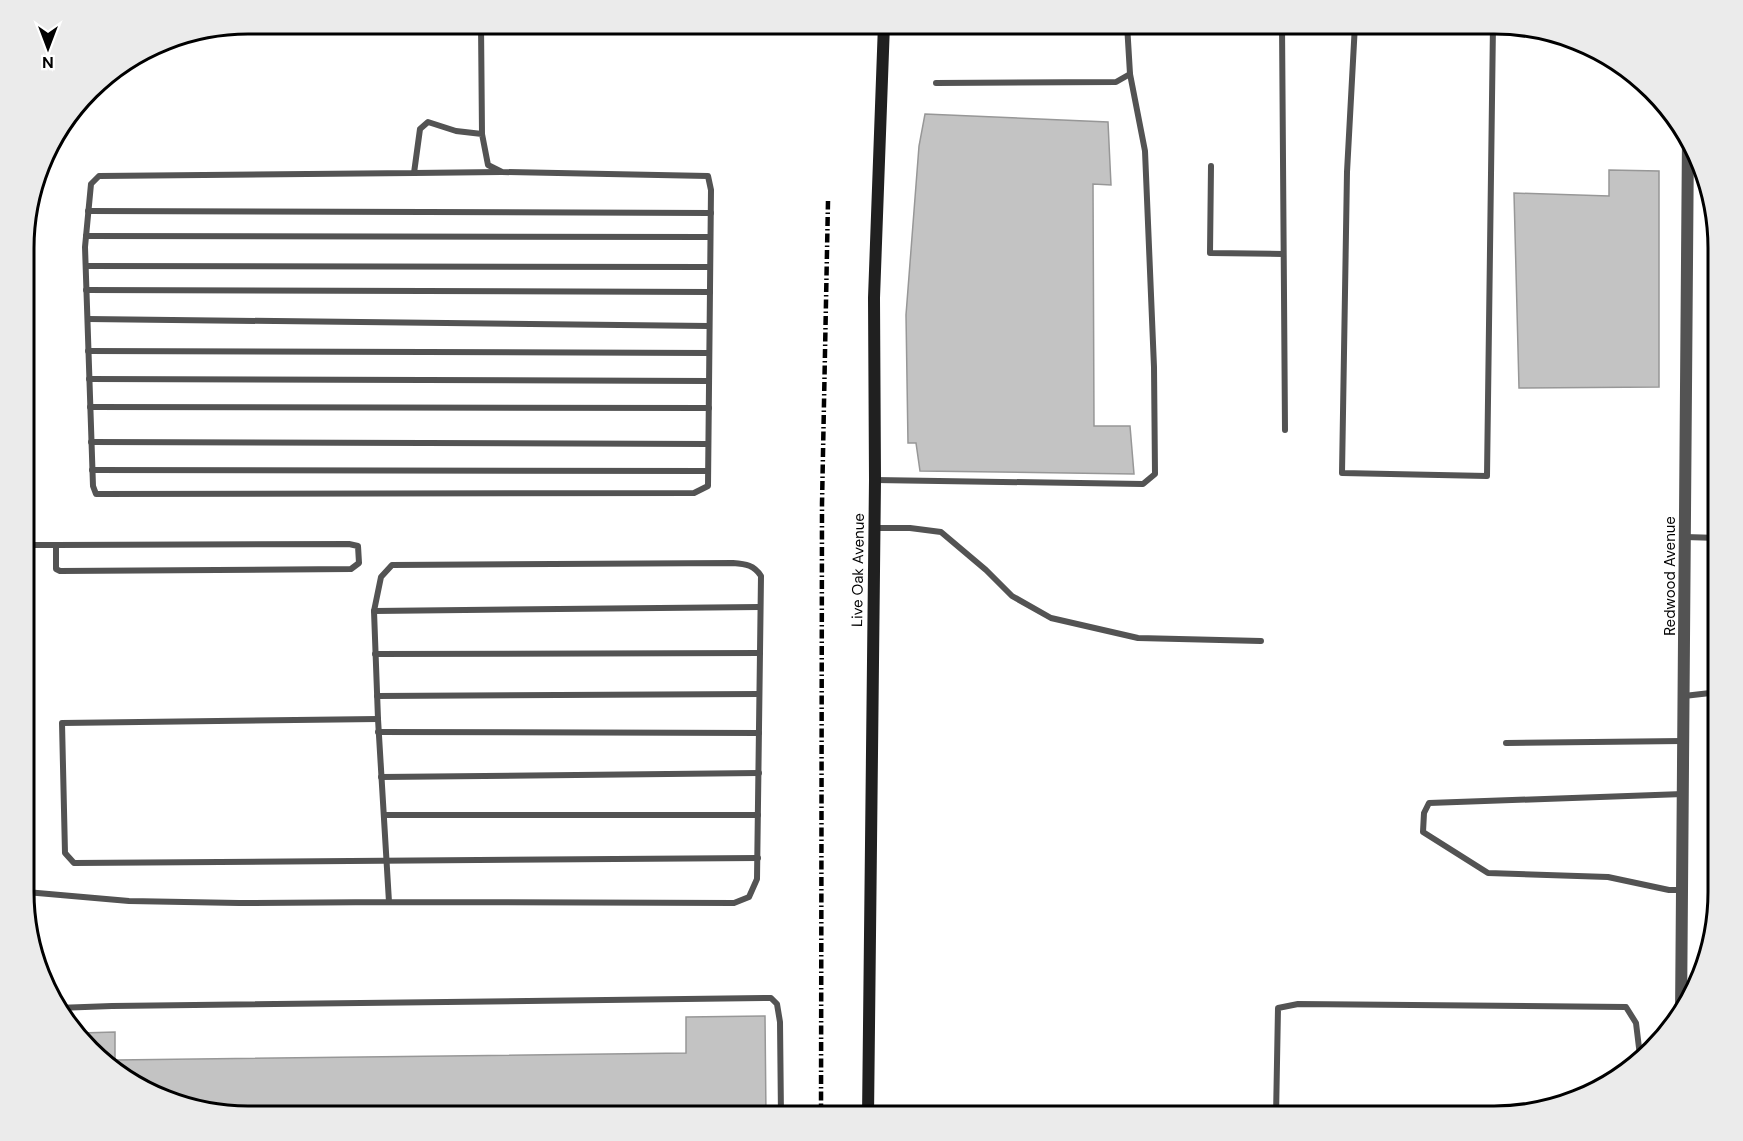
<svg xmlns="http://www.w3.org/2000/svg" width="1743" height="1141" viewBox="0 0 1743 1141" font-family="'DM Sans',sans-serif">
  <style>
    .building { fill: #c3c3c3; stroke: #979797; stroke-width: 1.5 }
    .lines { fill: none; stroke-linecap: round; stroke-linejoin: round }
    .lane { stroke: #535353; stroke-width: 6 }
    .street { stroke: #535353; stroke-width: 12 }
    .secondary { stroke: #202020; stroke-width: 12 }
    .rail { stroke: #000; stroke-width: 4.5; stroke-dasharray: 9 3 1.5 3; stroke-linecap: butt }
    .labels { text-anchor: middle; stroke-width: 4.5; stroke-linejoin: round; paint-order: stroke }
    .street-label { font-size: 15px; fill: #000; stroke: #fff }
    .rim { fill: none; stroke: #000; stroke-width: 3 }
  </style>
  <rect width="100%" height="100%" fill="#fff"/>
  <g class="building">
    <path d="M925,114L1108,122L1111,185L1093,184L1094,426H1130L1134,474L920,471L916,443H908L906,315L919,146Z"/>
    <path d="M1609,170L1659,171V387L1519,388L1514,193L1609,196Z"/>
    <path d="M765,1016L766,1117H249L177,1105L124,1079L81,1033L115,1032V1060L686,1053V1017Z"/>
  </g>
  <g class="lines">
    <g class="lane">
      <path d="M481,24L482,134L488,165L502,172L708,176L711,190L708,486L694,493L96,494L93,486L85,247L91,184L99,176L414,173L420,129L428,122L456,131L482,134"/>
      <path d="M1282,24L1285,430"/>
      <path d="M1355,24L1347,172L1342,473L1487,476L1493,24"/>
      <path d="M936,83L1116,82L1130,74L1127,24"/>
      <path d="M1211,166L1210,253L1283,254"/>
      <path d="M414,173L501,172"/>
      <path d="M88,211L711,213"/>
      <path d="M86,236L710,237"/>
      <path d="M86,266L710,267"/>
      <path d="M86,290L710,292"/>
      <path d="M88,319L709,326"/>
      <path d="M88,351L709,353"/>
      <path d="M89,379L709,381"/>
      <path d="M90,407L709,408"/>
      <path d="M91,442L708,444"/>
      <path d="M92,470L708,471"/>
      <path d="M875,480L1143,484L1155,474L1154,367L1145,151L1130,74"/>
      <path d="M874,528H910L941,532L986,570L1012,596L1051,618L1138,638L1261,641"/>
      <path d="M1685,537L1719,538"/>
      <path d="M26,545H56L349,544L358,546L359,563L351,569L60,571L56,569V545"/>
      <path d="M374,611L760,607"/>
      <path d="M375,654L760,653"/>
      <path d="M377,696L759,694"/>
      <path d="M1684,696L1719,692"/>
      <path d="M378,719L62,723L65,853L74,863L758,858"/>
      <path d="M378,732L759,733"/>
      <path d="M1506,743L1683,741"/>
      <path d="M381,777L759,773"/>
      <path d="M384,815H758"/>
      <path d="M1682,890H1669L1608,877L1488,873L1423,832L1424,813L1429,803L1683,794"/>
      <path d="M26,892L129,901L239,903L389,902L378,719L374,611L381,577L392,565L733,563C746,564 754,565 761,576L757,879L749,897L734,903L389,902"/>
      <path d="M57,1008L112,1006L771,998L777,1004L780,1022L781,1117"/>
      <path d="M1276,1117L1278,1008L1298,1004L1626,1007L1636,1023L1640,1056"/>
    </g>
    <path class="street" d="M1681,1017L1688,136"/>
    <path class="secondary" d="M868,1117L875,480L874,298L884,24"/>
    <path class="rail" d="M821,1117L822,504L828,201"/>
  </g>
  <g class="labels">
    <g class="street-label">
      <text transform="translate(858 570) rotate(-89)" y="5">Live Oak Avenue</text>
      <text transform="translate(1670 576) rotate(-90)" y="5">Redwood Avenue</text>
    </g>
  </g>
  <path d="M0 0H1743V1141H0ZM248 34H1494A214 214 0 0 1 1708 248V892A214 214 0 0 1 1494 1106H248A214 214 0 0 1 34 892V248A214 214 0 0 1 248 34Z" fill="#ebebeb" fill-rule="evenodd"/>
  <path class="rim" d="M248 34H1494A214 214 0 0 1 1708 248V892A214 214 0 0 1 1494 1106H248A214 214 0 0 1 34 892V248A214 214 0 0 1 248 34Z"/>
  <g transform="translate(48 48) rotate(180)" stroke="#ffffff" stroke-width="4.5" paint-order="stroke">
  <path d="M0-4.5L10 22L0 15L-10 22Z" fill="#000000"/>
  <text y="-9" font-size="16" font-weight="bold" text-anchor="middle" fill="#000000">N</text>
  </g>
</svg>
